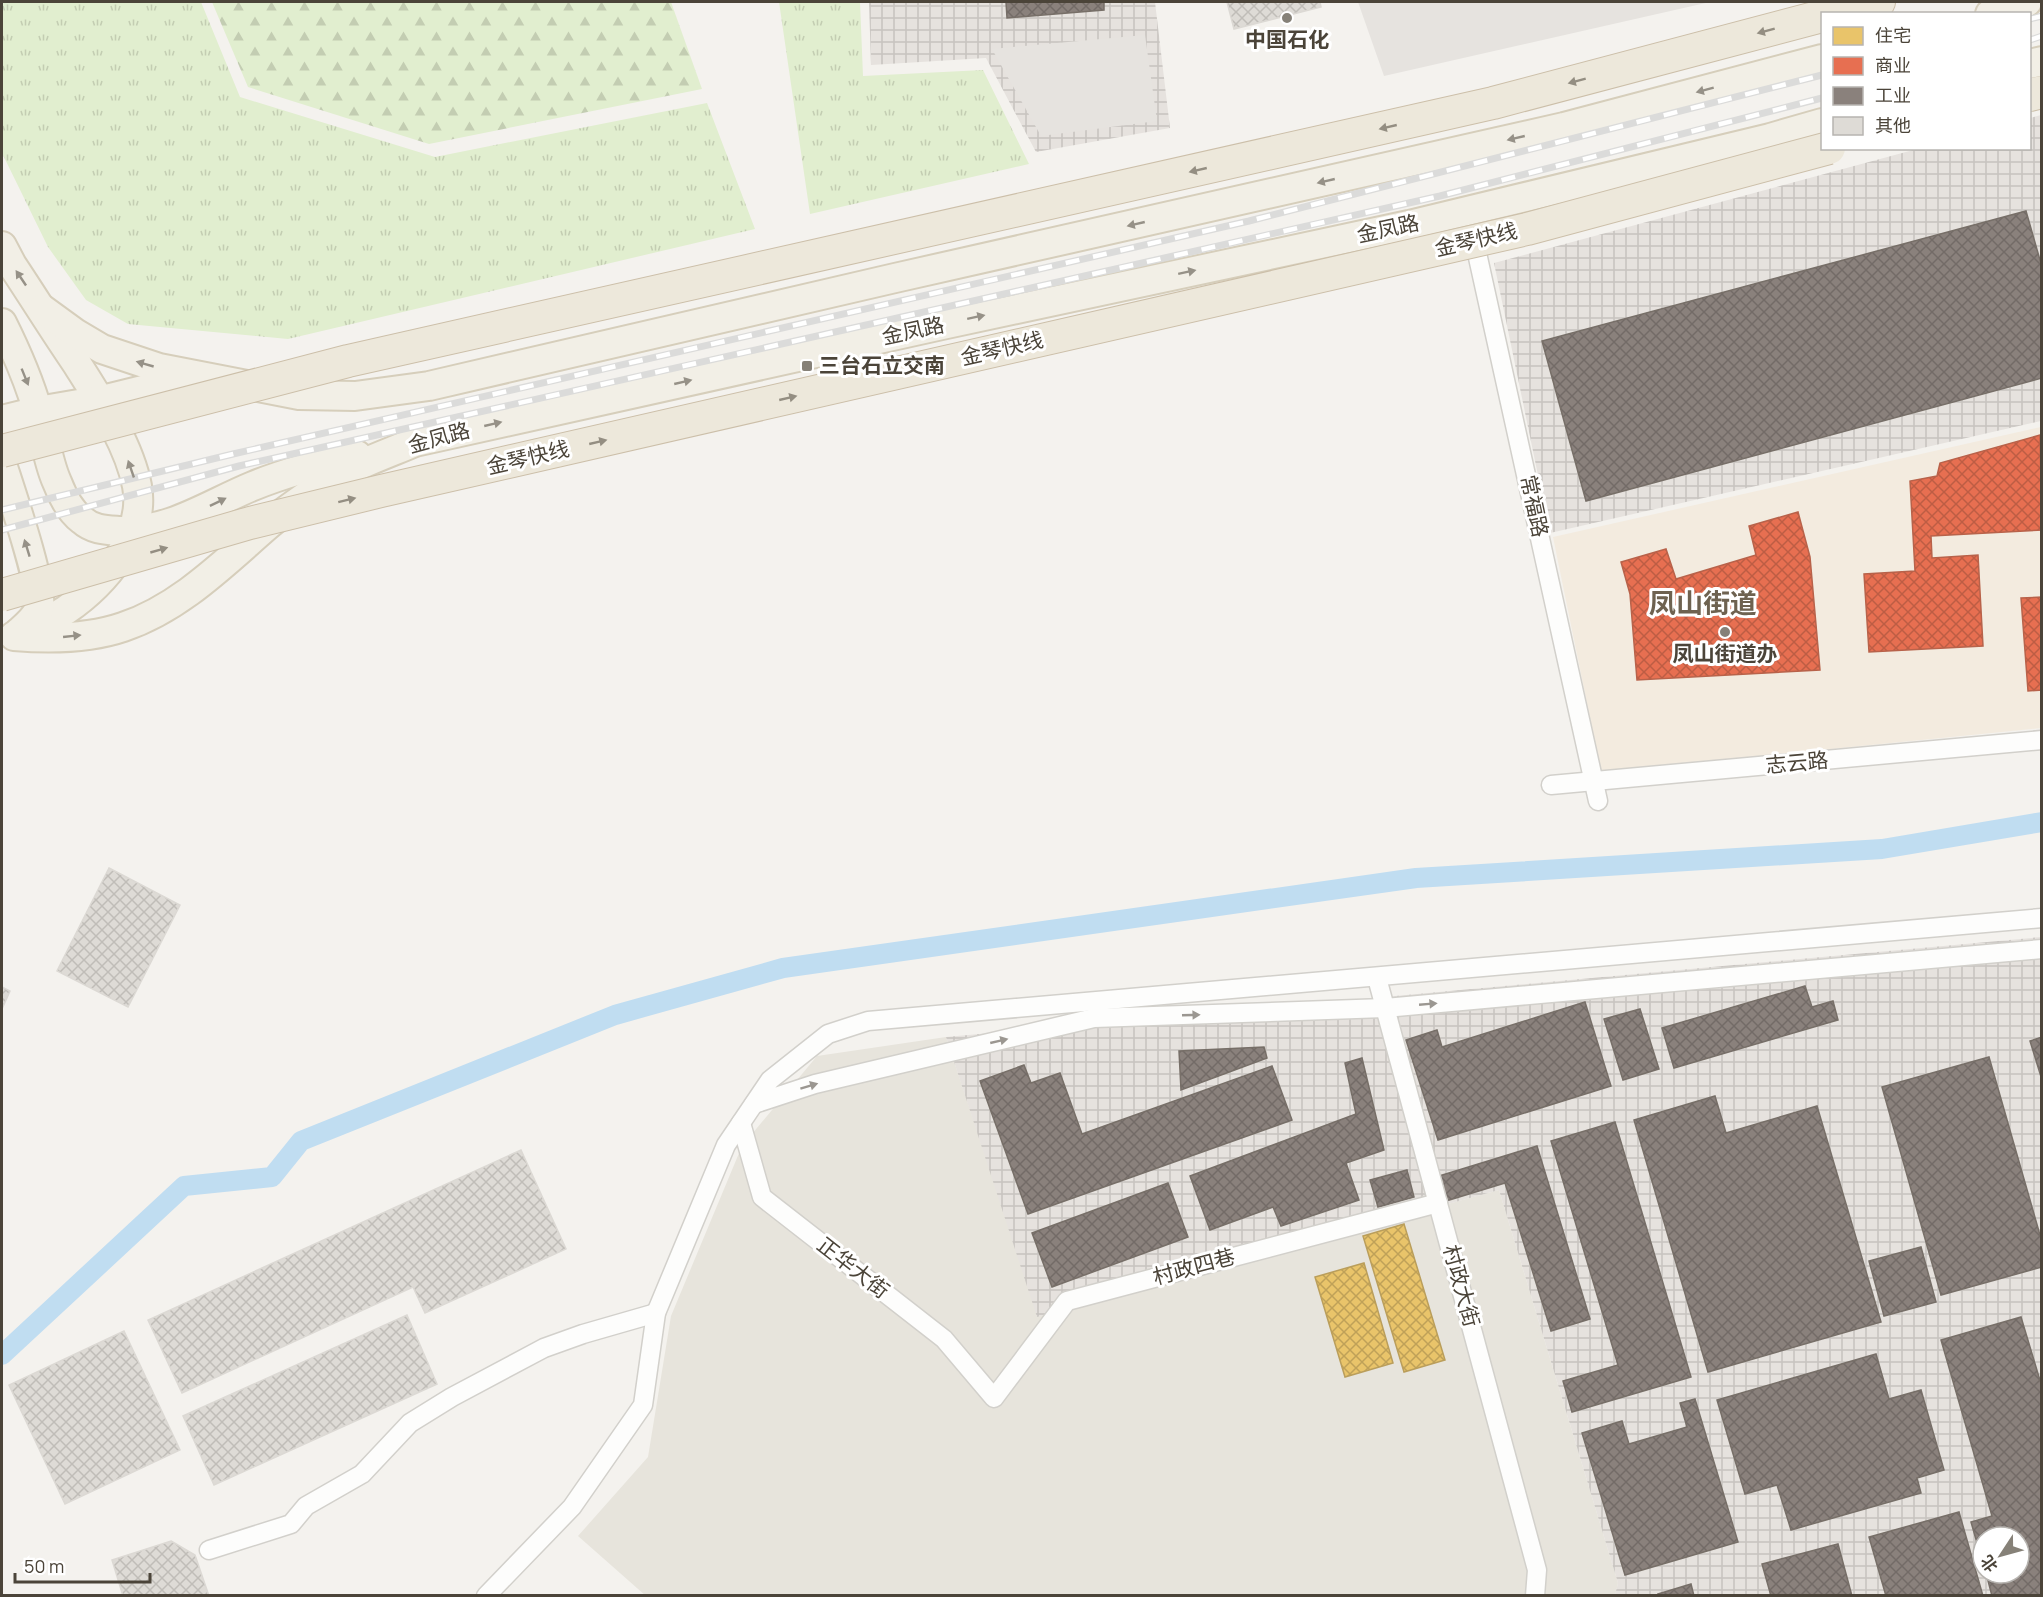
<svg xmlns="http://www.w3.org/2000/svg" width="2043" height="1597" viewBox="0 0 2043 1597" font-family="Manrope,'Noto Sans SC',sans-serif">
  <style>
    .residential { fill: #e7e4dc }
    .commercial { fill: #f3ebdf }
    .industrial { fill: url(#industrial-grid); fill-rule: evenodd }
    .grass { fill: url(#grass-tufts) }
    .forest { fill: url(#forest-firs) }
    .parking { fill: #e6e3df }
    .homes { fill: url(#homes-cross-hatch); stroke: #ba9e5b; stroke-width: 1.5 }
    .shops { fill: url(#shops-cross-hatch); stroke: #b8624a; stroke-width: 1.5 }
    .industry { fill: url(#industry-cross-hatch); stroke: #776f68; stroke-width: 1.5 }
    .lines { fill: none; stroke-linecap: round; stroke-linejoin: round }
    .canal { stroke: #c0ddf1; stroke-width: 20 }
    .building { fill: url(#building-cross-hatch); stroke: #dcd9d4; stroke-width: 1.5 }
    .street-casing { stroke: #d2d0cb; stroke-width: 21 }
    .primary-casing { stroke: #d6cebb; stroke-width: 32 }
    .highway-casing { stroke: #ccbfa9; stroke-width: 34 }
    .street { stroke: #fdfdfc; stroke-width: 18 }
    .primary { stroke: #f2efe6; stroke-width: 28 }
    .highway { stroke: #ede8db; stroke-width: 32 }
    .rail-casing { stroke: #dbdbda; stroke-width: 7 }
    .rail { stroke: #fff; stroke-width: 4.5; stroke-dasharray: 14; stroke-linecap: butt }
    .highway-bridge-casing { stroke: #ccbfa9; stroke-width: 34; stroke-linecap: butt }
    .highway-bridge { stroke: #ede8db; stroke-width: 32 }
    .oneway { fill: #948e82 }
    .oneway2 { fill: #969187 }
    .oneway3 { fill: #9b9791 }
    .poi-dot { fill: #868178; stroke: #fff; stroke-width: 2 }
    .labels { text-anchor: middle; stroke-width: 6; stroke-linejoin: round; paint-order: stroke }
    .poi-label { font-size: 21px; font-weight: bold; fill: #4b4439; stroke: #fff }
    .street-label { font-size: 21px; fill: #4b4439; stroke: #fff }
    .district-label { font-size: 27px; font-weight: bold; fill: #6e6250; stroke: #fff }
  </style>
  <defs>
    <pattern id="industrial-grid" width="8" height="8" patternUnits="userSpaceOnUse" patternTransform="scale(1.5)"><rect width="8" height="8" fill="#e6e2de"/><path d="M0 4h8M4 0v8" fill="none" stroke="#c7c3bf"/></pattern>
    <pattern id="grass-tufts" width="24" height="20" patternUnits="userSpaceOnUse" patternTransform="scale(1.5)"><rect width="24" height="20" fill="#e1eecf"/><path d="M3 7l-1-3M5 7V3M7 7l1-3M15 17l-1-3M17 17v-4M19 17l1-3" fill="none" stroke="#c3cdb2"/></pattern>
    <pattern id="forest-firs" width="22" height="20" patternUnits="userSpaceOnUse" patternTransform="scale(1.5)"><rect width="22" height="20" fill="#e1eecf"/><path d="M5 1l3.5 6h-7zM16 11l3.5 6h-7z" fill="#c3cdb2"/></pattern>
    <pattern id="homes-cross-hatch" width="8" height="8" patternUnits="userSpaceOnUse" patternTransform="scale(1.5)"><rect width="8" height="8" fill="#e9c46a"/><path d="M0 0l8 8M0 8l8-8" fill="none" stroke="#bfa158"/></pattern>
    <pattern id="shops-cross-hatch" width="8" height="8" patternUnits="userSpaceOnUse" patternTransform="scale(1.5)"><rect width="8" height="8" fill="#e76f51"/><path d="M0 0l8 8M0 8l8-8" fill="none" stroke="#bd5d44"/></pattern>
    <pattern id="industry-cross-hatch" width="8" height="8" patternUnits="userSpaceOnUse" patternTransform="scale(1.5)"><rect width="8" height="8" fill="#8a817c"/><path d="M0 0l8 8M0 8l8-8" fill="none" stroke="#736b67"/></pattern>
    <pattern id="building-cross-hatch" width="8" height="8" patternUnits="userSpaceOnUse" patternTransform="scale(1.5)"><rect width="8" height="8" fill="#dedbd6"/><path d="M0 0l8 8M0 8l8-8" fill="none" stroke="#c0bdb8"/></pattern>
  </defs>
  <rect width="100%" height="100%" fill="#f4f2ee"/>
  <path class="residential" d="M946,1037L1038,1316L1499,1190L1618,1583L1615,1596H646L578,1536L648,1457L671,1316L742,1146L817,1056Z"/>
  <path class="commercial" d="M2041,427V728L1601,772L1553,537Z"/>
  <g class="industrial">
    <path d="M869,2H1155L1170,128L1036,152L986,58L871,65Z"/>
    <path d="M2041,115V421L1550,533L1494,263L1917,149L2030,148V118Z"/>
    <path d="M2041,937V1595H1615L1618,1583L1499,1190L1037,1317L946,1037ZM1983,1537H2019V1573H1983Z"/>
  </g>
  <g class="grass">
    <path d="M2,2H201L240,97L435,157L707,103L755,229L288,339L128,324L86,300L48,247L2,153Z"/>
    <path d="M779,2H860L863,76L983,70L1029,164L810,214Z"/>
  </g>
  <path class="forest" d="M212,2H671L702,89L429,144L248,87Z"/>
  <g class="parking">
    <path d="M1358,2H1710L1384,76Z"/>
    <path d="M1145,35L1157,121L1041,136L992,49Z"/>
  </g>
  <g class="homes">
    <path d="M1404,1224L1445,1360L1404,1372L1363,1236Z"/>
    <path d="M1364,1263L1393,1363L1345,1377L1315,1277Z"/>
  </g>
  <g class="shops">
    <path d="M2040,435L2042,530L1931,536L1932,558L1978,555L1983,646L1869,652L1864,574L1915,571L1910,481L1937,476L1940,463Z"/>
    <path d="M1798,512L1810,557L1820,670L1637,680L1630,594L1621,562L1666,549L1676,579L1756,555L1749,526Z"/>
    <path d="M2042,597V690L2028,691L2021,598Z"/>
  </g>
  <g class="industry">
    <path d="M1006,2H1104V10L1007,18Z"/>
    <path d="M2026,211L2042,267V378L1586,501L1542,341Z"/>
    <path d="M1805,986L1812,1007L1833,1001L1838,1020L1674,1068L1662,1028Z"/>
    <path d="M1585,1002L1611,1086L1438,1140L1406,1040L1437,1030L1442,1047Z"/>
    <path d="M1640,1009L1659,1069L1623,1080L1604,1019Z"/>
    <path d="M2042,1037V1080L2030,1041Z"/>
    <path d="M1264,1047L1267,1058L1181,1090L1179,1051Z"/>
    <path d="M1989,1057L2042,1242V1267L1941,1295L1882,1087Z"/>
    <path d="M1362,1058L1384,1150L1346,1163L1359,1200L1281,1226L1273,1207L1210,1230L1190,1176L1356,1114L1345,1063Z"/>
    <path d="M1024,1065L1031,1083L1060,1073L1082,1134L1272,1066L1292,1120L1028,1214L980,1081Z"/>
    <path d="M1715,1096L1726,1133L1817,1106L1881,1322L1708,1372L1634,1120Z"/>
    <path d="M1615,1122L1691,1377L1572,1412L1563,1381L1618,1365L1551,1141Z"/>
    <path d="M1537,1146L1590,1319L1551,1331L1505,1183L1446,1201L1439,1176Z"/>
    <path d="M1407,1170L1414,1197L1378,1207L1370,1180Z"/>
    <path d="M1168,1183L1188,1237L1052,1287L1032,1233Z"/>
    <path d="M1921,1247L1936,1302L1884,1316L1869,1261Z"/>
    <path d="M2021,1317L2042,1387V1595L1992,1596L1986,1573H2019V1537H1983V1564L1971,1522L1992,1516L1941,1340Z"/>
    <path d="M1876,1354L1889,1399L1921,1390L1944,1470L1917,1478L1921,1493L1791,1530L1777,1485L1745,1494L1717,1400Z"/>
    <path d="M1695,1399L1738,1542L1625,1575L1582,1433L1622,1421L1629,1444L1687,1427L1680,1403Z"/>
    <path d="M1959,1512L1983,1596H1886L1869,1537Z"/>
    <path d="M1838,1544L1852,1596H1771L1762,1564Z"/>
    <path d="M1691,1584L1694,1596H1659L1658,1594Z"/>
  </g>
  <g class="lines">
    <path class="canal" d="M2,1355L184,1186L272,1177L301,1141L615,1015L783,968L1416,878L1882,849L2042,822"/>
  </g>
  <g class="building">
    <path d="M1227,2H1320L1321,7L1234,29Z"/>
    <path d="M109,868L180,905L128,1007L57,971Z"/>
    <path d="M2,987L10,991L2,1009Z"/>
    <path d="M521,1150L566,1249L425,1313L413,1287L182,1393L148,1320Z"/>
    <path d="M407,1315L437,1384L214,1485L183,1416Z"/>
    <path d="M124,1331L180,1450L65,1504L9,1385Z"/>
    <path d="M171,1541L195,1555L209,1596H123L112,1560Z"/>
  </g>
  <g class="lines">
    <g class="street-casing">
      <g id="street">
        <path d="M1473,235L1598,801"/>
        <path d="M1551,785L2042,740"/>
        <path d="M1377,978L1537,1570L1535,1596"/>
        <path d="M754,1104L815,1084L1094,1018L1385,1008L2042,949"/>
        <path d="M741,1123L762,1197L944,1339L994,1398L1067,1301L1438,1203"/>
        <path d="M209,1550L291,1524L306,1506L362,1474L410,1423L452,1397L544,1348L583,1334L656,1313"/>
        <path d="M486,1596L572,1507L643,1405L656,1313L726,1145L770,1080L828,1034L868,1021L2042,918"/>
      </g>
    </g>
    <g class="primary-casing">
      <g id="primary">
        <path d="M1990,14L2027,2"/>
        <path d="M2030,64L2042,61"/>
        <path d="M2,246L12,265C34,298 55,332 77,364C99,399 129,444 137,486C146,536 104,584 66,610C51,620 34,627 18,635"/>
        <path d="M42,309L75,333L102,349L159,368L299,395L355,396L429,386L895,278L1564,127L1822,59"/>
        <path d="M2,323C16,351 29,381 38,412C45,435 47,460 57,482C62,495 70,511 82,520C93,530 106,530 120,531C170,532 209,504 253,486C287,472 322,463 357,455"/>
        <path d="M2,420L38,411L102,400L191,378"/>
        <path d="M2,464C9,486 45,592 39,609C35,619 26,626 18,633"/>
        <path d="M14,636C50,639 88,639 123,627C180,608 224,563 268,525C285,510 305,497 324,484C352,466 384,455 415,442L942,325L1409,225L1770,138L1822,123"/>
      </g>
    </g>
    <g class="highway-casing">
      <g id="highway">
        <path d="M1833,14L1879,2"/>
        <path d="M2030,95L2042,92"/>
      </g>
    </g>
    <use href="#street" class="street"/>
    <use href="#primary" class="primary"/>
    <use href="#highway" class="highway"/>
    <g class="rail-casing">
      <g id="rail">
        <path d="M2030,19L2042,16"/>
        <path d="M2030,40L2042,36"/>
        <path d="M2,510L233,454L1249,221L1822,75"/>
        <path d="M2,530L239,466L1440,196L1822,98"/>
      </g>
    </g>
    <use href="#rail" class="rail"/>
    <g class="highway-bridge-casing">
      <g id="highway-bridge">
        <path d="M2,451L348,361L1493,103L1822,16"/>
        <path d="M2,595L250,523L381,491L1527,229L1829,148"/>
      </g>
    </g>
    <use href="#highway-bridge" class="highway-bridge"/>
  </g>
  <defs><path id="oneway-solid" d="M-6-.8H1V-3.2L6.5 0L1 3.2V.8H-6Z" transform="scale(1.5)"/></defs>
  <g class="oneway">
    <use href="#oneway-solid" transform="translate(1766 31) rotate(165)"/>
    <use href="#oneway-solid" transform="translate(1577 81) rotate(165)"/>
    <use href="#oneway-solid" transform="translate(1388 127) rotate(167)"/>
    <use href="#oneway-solid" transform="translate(1198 170) rotate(167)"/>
    <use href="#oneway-solid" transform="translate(788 398) rotate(-13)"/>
    <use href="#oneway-solid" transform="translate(598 442) rotate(-13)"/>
    <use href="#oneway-solid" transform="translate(347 500) rotate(-14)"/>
    <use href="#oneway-solid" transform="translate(159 550) rotate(-16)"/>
  </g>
  <g class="oneway2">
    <use href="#oneway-solid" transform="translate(1705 90) rotate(165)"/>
    <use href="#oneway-solid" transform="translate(1516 138) rotate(167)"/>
    <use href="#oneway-solid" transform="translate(1326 181) rotate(167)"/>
    <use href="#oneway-solid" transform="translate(1136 224) rotate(167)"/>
    <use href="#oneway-solid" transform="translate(1187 272) rotate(-12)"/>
    <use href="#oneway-solid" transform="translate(21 278) rotate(-124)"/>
    <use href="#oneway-solid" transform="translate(976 317) rotate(-12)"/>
    <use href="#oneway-solid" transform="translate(145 364) rotate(-164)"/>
    <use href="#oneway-solid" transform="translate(25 377) rotate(68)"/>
    <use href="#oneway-solid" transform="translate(683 382) rotate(-13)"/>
    <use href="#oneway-solid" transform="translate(493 424) rotate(-13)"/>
    <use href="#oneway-solid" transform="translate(131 469) rotate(-109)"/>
    <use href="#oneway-solid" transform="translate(218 502) rotate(-26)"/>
    <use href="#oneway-solid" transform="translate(27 548) rotate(-107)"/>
    <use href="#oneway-solid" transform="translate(72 636) rotate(-6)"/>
  </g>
  <g class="oneway3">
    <use href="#oneway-solid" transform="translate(1428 1004) rotate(-5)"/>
    <use href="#oneway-solid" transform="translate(1191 1015) rotate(-2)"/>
    <use href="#oneway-solid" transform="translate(999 1041) rotate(-13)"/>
    <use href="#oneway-solid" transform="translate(809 1086) rotate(-17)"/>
  </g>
  <g class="poi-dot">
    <circle cx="1287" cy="18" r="6"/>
    <rect x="801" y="360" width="12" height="12" rx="3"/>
    <circle cx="1725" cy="632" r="6"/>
  </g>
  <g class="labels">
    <g class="poi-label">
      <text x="1287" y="47">中国石化</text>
      <text x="819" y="373" text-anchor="start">三台石立交南</text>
      <text x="1725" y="661">凤山街道办</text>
    </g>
    <g class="street-label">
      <text transform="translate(1388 229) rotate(-12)" y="7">金凤路</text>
      <text transform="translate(1476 240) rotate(-13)" y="7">金琴快线</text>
      <text transform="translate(913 331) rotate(-12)" y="7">金凤路</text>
      <text transform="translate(1002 349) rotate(-13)" y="7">金琴快线</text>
      <text transform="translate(439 438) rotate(-15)" y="7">金凤路</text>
      <text transform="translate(528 458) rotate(-13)" y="7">金琴快线</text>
      <text transform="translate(1534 506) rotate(78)" y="7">常福路</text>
      <text transform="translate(1797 763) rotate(-5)" y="7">志云路</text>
      <text transform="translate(1194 1267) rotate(-15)" y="7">村政四巷</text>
      <text transform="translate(853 1268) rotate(38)" y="7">正华大街</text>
      <text transform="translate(1461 1286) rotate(75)" y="7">村政大街</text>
    </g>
    <g class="district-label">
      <text x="1703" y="613">凤山街道</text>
    </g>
  </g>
  <rect width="2043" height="1597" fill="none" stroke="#4b4439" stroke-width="6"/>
  <rect x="1821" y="12" width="210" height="138" fill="#ffffff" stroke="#b7b4b0" stroke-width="1.5"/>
  <rect x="1833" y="27" width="30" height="18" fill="#e9c46a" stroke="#b7b4b0" stroke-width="1.5"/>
  <text x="1875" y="42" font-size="18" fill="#4b4439">住宅</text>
  <rect x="1833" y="57" width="30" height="18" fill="#e76f51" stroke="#b7b4b0" stroke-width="1.5"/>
  <text x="1875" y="72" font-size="18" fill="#4b4439">商业</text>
  <rect x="1833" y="87" width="30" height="18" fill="#8a817c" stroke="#b7b4b0" stroke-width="1.5"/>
  <text x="1875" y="102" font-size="18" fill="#4b4439">工业</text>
  <rect x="1833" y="117" width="30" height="18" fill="#dedbd6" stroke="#b7b4b0" stroke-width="1.5"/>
  <text x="1875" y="132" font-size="18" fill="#4b4439">其他</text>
  <g transform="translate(2001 1555) rotate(234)"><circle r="28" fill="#ffffff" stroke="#b7b4b0" stroke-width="1.5"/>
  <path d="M0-4.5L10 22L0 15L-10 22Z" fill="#868178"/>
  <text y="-9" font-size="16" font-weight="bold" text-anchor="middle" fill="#4b4439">北</text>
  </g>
  <path d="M15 1573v9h135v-9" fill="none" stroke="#4b4439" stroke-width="3"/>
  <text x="24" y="1573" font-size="18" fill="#4b4439" stroke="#ffffff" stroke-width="4.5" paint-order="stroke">50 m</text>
</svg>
